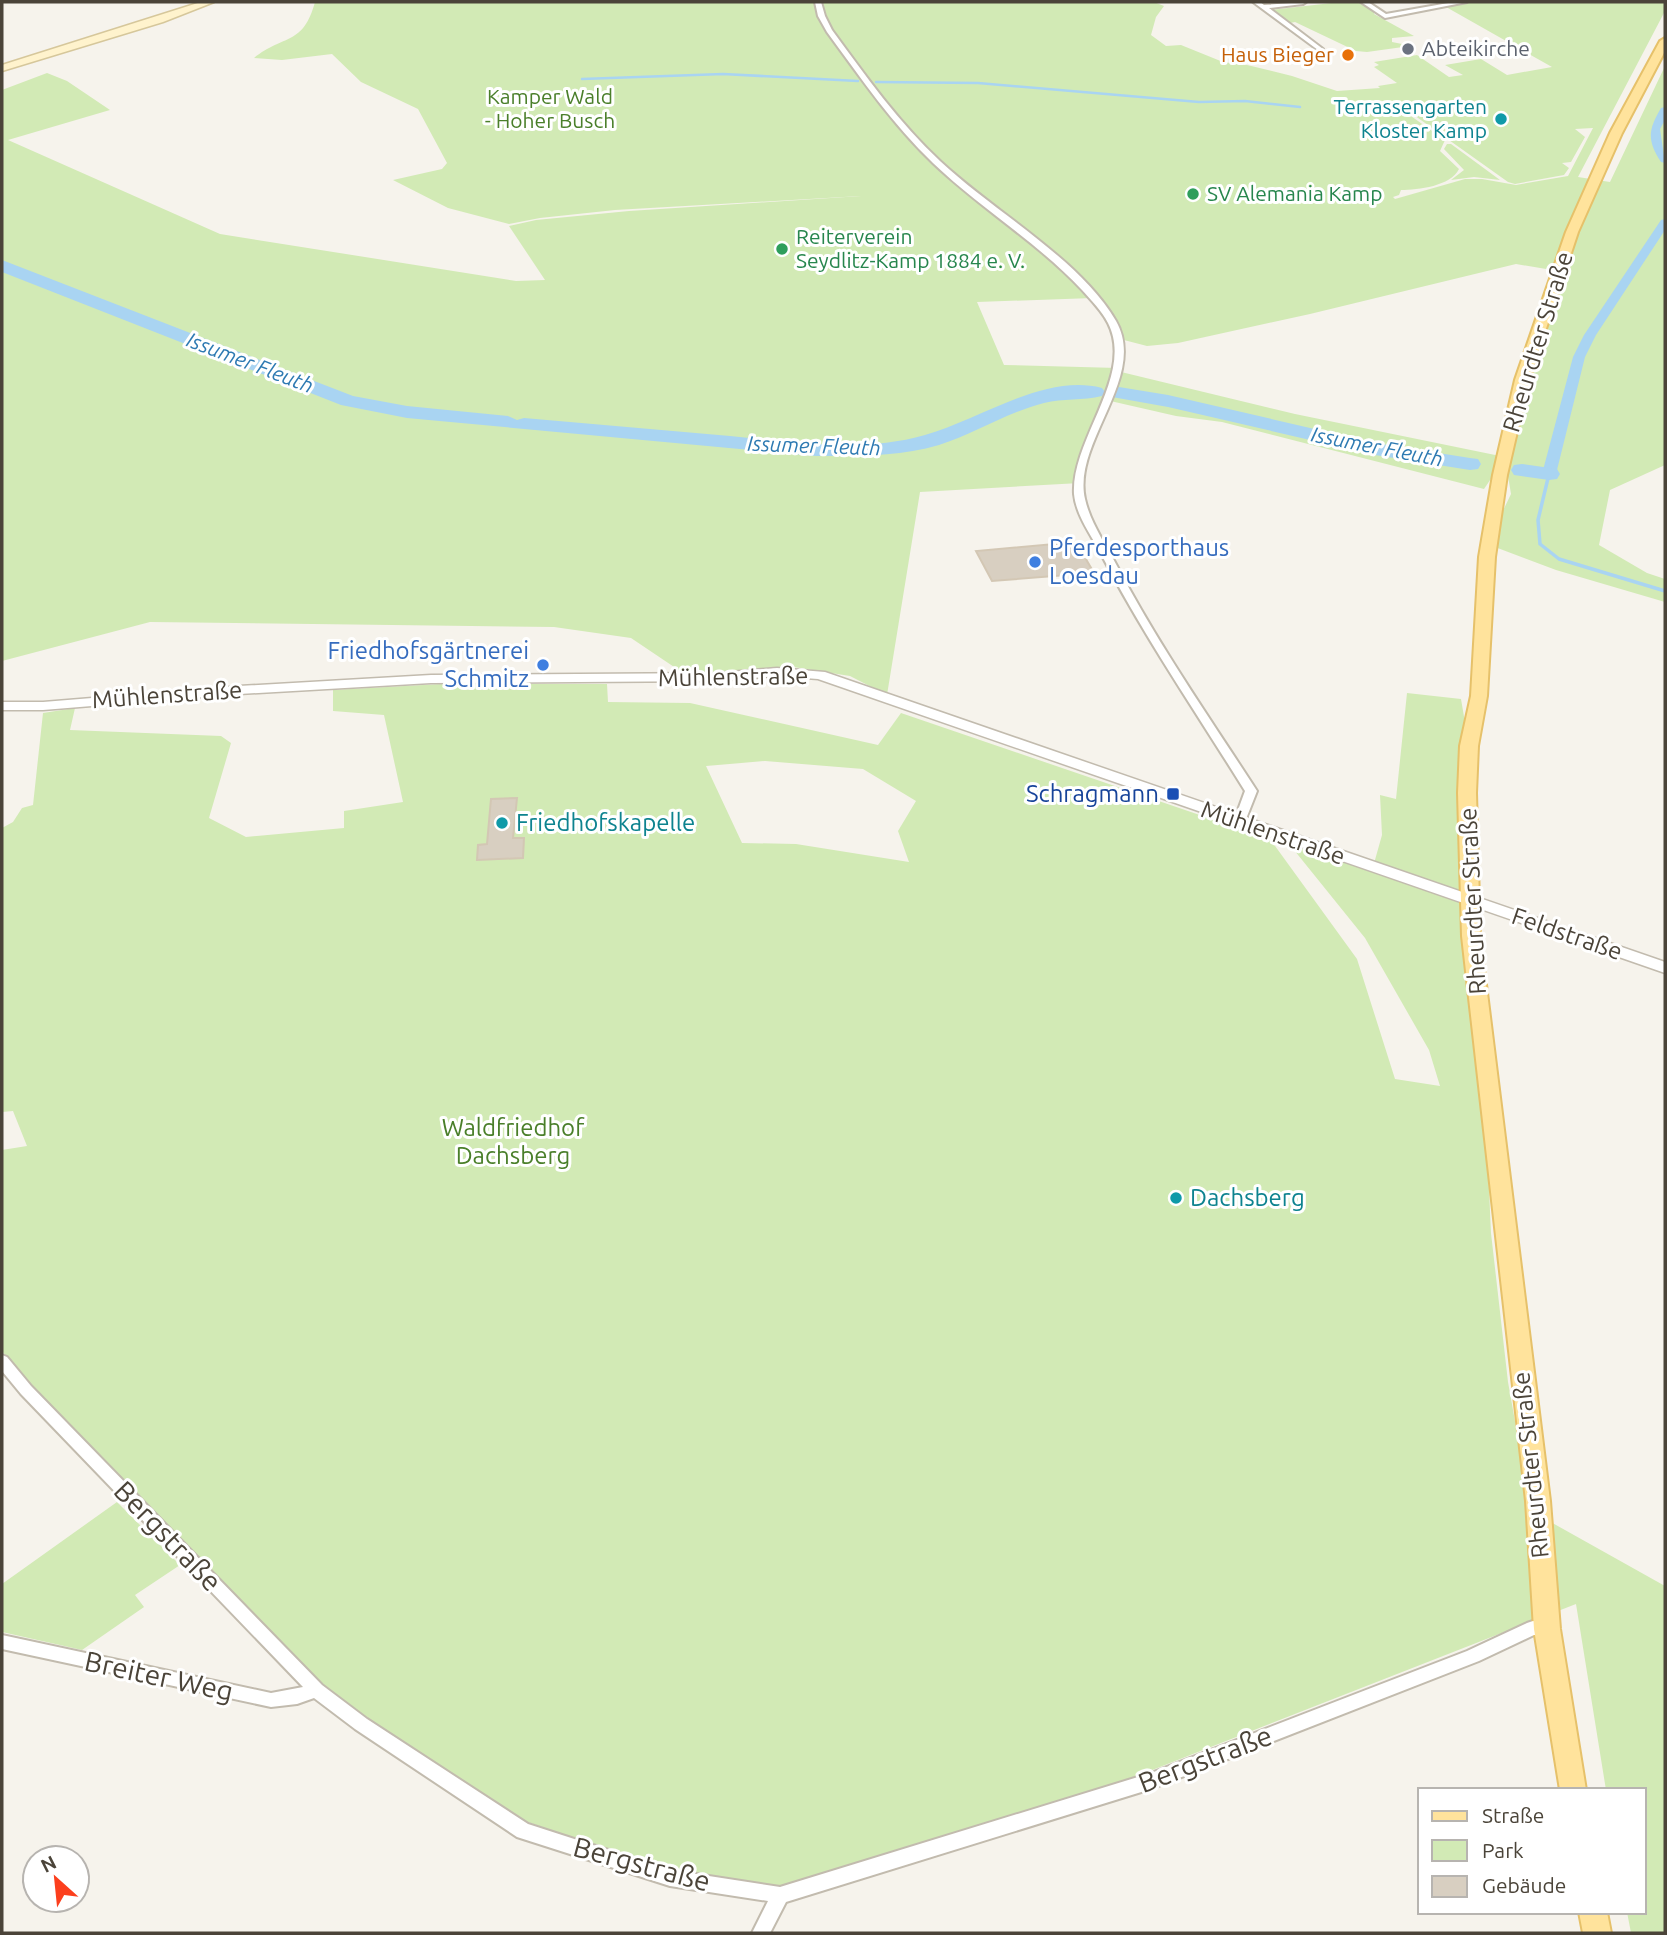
<svg xmlns="http://www.w3.org/2000/svg" width="1667" height="1935" viewBox="0 0 1667 1935" font-family="Ubuntu,sans-serif">
  <style>
    .green { fill: #d2eab5; fill-rule: evenodd }
    .lines { fill: none; stroke-linecap: round; stroke-linejoin: round }
    .stream-far1 { stroke: #a9d4f2; stroke-width: 2.5 }
    .stream { stroke: #a9d4f2; stroke-width: 3.5 }
    .canal { fill: #a9d4f2; fill-rule: evenodd }
    .river { fill: #a9d4f2; fill-rule: evenodd }
    .building { fill: #d8cfc1; stroke: #d3c7b4; stroke-width: 2 }
    .minor-casing { stroke: #c2bbae; stroke-width: 4 }
    .tertiary-casing { stroke: #c2bbae; stroke-width: 3 }
    .secondary-casing { stroke: #d6c79b; stroke-width: 3 }
    .primary-casing { stroke: #e6c16a; stroke-width: 4 }
    .minor { fill: #fff; fill-rule: evenodd }
    .tertiary { fill: #fff; fill-rule: evenodd }
    .secondary { fill: #fff3cd; fill-rule: evenodd }
    .primary { fill: #ffe39c; fill-rule: evenodd }
    .worship-dot { fill: #6b7280; stroke: #fff; stroke-width: 2.5 }
    .food-dot { fill: #e8710a; stroke: #fff; stroke-width: 2.5 }
    .culture-dot { fill: #0f9aa8; stroke: #fff; stroke-width: 2.5 }
    .leisure-dot { fill: #2e9e5b; stroke: #fff; stroke-width: 2.5 }
    .shop-dot { fill: #3f7fe0; stroke: #fff; stroke-width: 2.5 }
    .transit-dot { fill: #1a4fb4; stroke: #fff; stroke-width: 2.5 }
    .labels { text-anchor: middle; stroke-width: 6; stroke-linejoin: round; paint-order: stroke }
    .far-worship-label { font-size: 21px; fill: #5b616d; stroke: #fff; text-anchor: start }
    .far-food-label { font-size: 21px; fill: #c56008; stroke: #fff; text-anchor: end }
    .far-park-label { font-size: 21px; fill: #4a7f2a; stroke: #fff }
    .far-culture-label { font-size: 21px; fill: #0d838f; stroke: #fff; text-anchor: end }
    .far-leisure-label { font-size: 21px; fill: #27864d; stroke: #fff; text-anchor: start }
    .far-water-label { font-size: 21px; font-style: italic; fill: #2e7ab2; stroke: #fff }
    .street-label { font-size: 24px; fill: #4b4439; stroke: #fff }
    .shop-label { font-size: 24px; fill: #366cbe; stroke: #fff; text-anchor: start }
    .transit-label { font-size: 24px; fill: #164399; stroke: #fff; text-anchor: end }
    .culture-label { font-size: 24px; fill: #0d838f; stroke: #fff; text-anchor: start }
    .park-label { font-size: 24px; fill: #4a7f2a; stroke: #fff }
    .near-street-label { font-size: 28px; fill: #4b4439; stroke: #fff }
  </style>
  <rect width="100%" height="100%" fill="#f6f3ec"/>
  <g class="green">
    <path d="M315,2H1154L1164,6L1156,17L1151,35L1166,46L1181,45L1223,62L1247,65L1292,76L1337,91L1380,88L1378,86L1397,83L1374,67L1379,65L1374,62L1417,55L1449,77L1463,75L1445,65L1481,59L1507,75L1552,67L1439,3L1665,2V11L1578,177L1610,182L1665,66V465L1610,490L1599,545L1647,573L1665,579V602L1556,570L1487,544L1511,494L1505,458L1484,489L1222,422L1176,416L1106,400L1080,483L920,492L887,695L850,676L787,666L715,675H686L631,638L554,627L150,622L2,661V90L47,73L67,81L110,110L8,140L220,234L516,281L545,280L509,226L536,220L629,211L861,196L615,210L540,218L509,224L448,208L393,180L442,169L447,163L418,109L361,82L332,54L282,60L254,58C284,34 303,46 315,2ZM1376,100L1403,104L1413,111L1411,113L1508,182L1515,184L1564,175L1569,168L1562,163L1571,162L1585,137L1575,129L1593,128L1568,176L1516,185L1482,179H1465L1395,199L1393,197L1399,195L1401,190C1418,190 1451,186 1459,169L1440,151L1445,140L1408,114L1376,115L1355,109ZM1516,264L1558,271L1505,457L1295,414L1117,371L1118,368L1004,365L977,302L1093,298L1120,339L1147,346L1178,343L1310,314Z"/>
    <path d="M1340,2H1361L1374,10V14L1414,36L1392,38V42L1402,44L1403,47L1367,52L1356,51L1295,22L1290,23L1271,10Z"/>
    <path d="M1447,144H1451L1500,180L1474,177L1451,180L1464,170L1444,149Z"/>
    <path d="M441,684H607L608,702L690,703L878,745L901,713L1270,839L1357,959L1395,1079L1440,1086L1429,1050L1365,938L1290,845L1436,889L1373,867L1382,835L1380,795L1396,799L1407,693L1461,699L1469,746L1491,1233L1508,1382L1531,1511L1665,1586V1933H1631L1627,1912H1644V1790H1606L1576,1604L1142,1774L790,1891L641,1862L522,1820L383,1729L324,1686L32,1387L2,1351V1150L27,1146L13,1111L2,1112V828L13,822L22,808L33,805L43,713L75,708L70,730L221,736L231,743L209,818L246,837L344,828V811L403,802L384,715L333,711V690ZM765,761L863,769L916,801L898,831L909,862L796,844L742,843L706,766Z"/>
    <path d="M117,1502L180,1565L135,1595L144,1607L82,1650L2,1632V1584Z"/>
  </g>
  <g class="lines">
    <g class="stream-far1">
      <path d="M582,79L723,74L858,81"/>
      <path d="M876,82L978,83L1199,102L1245,101L1300,107"/>
    </g>
    <path class="stream" d="M1549,474L1538,520L1540,544L1559,559L1665,591"/>
    <g class="canal">
      <path d="M1665,107V120L1660,129L1665,163L1661,162C1647,140 1648,130 1661,108Z"/>
      <path d="M1665,219V230L1596,335L1585,357L1556,474L1549,478L1544,477L1542,474L1573,357L1584,335L1661,220Z"/>
    </g>
    <g class="river">
      <path d="M2,260L353,396L407,406L508,416L517,420L524,418C593,424 661,430 730,436C794,442 863,453 925,435C980,420 1044,373 1102,388L1105,392L1102,396C1083,401 1063,398 1044,403C1008,412 974,434 939,445C898,457 858,456 816,456L407,418L341,405L2,272Z"/>
      <path d="M1119,387L1168,395L1375,443L1470,458L1478,459L1481,464L1478,469L1470,470L1375,455L1168,407L1112,397L1109,393L1112,389Z"/>
      <path d="M1522,464L1557,469L1560,474L1557,479L1549,480L1514,475L1511,470L1514,465Z"/>
    </g>
  </g>
  <g class="building">
    <path d="M1076,542L1094,573L992,581L976,551Z"/>
    <path d="M517,798L513,838H524L523,858L477,860L478,845L487,844L491,799Z"/>
  </g>
  <g class="lines">
    <g class="minor-casing">
      <g id="minor">
        <path d="M815,2H821L825,16L832,30C865,75 899,123 940,161C993,211 1080,259 1116,321C1148,377 1072,442 1085,499C1090,522 1106,545 1117,566C1158,644 1209,717 1257,791L1244,824H1236L1234,821L1245,791C1196,712 1143,635 1100,552C1091,535 1076,515 1074,494C1071,439 1135,375 1108,323C1102,311 1091,300 1082,290C1037,242 980,208 933,163C893,125 860,77 827,32L818,16Z"/>
        <path d="M1253,2H1260L1264,5L1306,2L1303,4L1269,8L1323,49L1318,50Z"/>
        <path d="M1361,2H1368L1386,14L1454,2H1467L1385,18Z"/>
        <path d="M2,1355L7,1357L31,1386L322,1685L367,1719L528,1824L670,1870L780,1887L1151,1773L1467,1651L1527,1623L1533,1621L1553,1624L1555,1629L1553,1634L1547,1636L1534,1635L1479,1661L1151,1789L786,1902L770,1933H752L768,1901L670,1886L517,1837L355,1729L314,1698L297,1704L271,1707L2,1649V1635L271,1693L303,1687L21,1394L2,1371Z"/>
      </g>
    </g>
    <g class="tertiary-casing">
      <path id="tertiary" d="M777,668L825,672L1665,962V973L818,679L777,676L718,681L431,683L239,694L43,710H2V702H43L239,686L431,675L718,673Z"/>
    </g>
    <g class="secondary-casing">
      <path id="secondary" d="M201,2H214L163,22L2,71V65Z"/>
    </g>
    <g class="primary-casing">
      <g id="primary">
        <path d="M1665,38V51L1622,133L1578,232L1529,380L1507,475L1495,557L1487,696L1478,746L1476,793L1480,936L1550,1501L1560,1629L1586,1790H1560L1534,1629L1526,1501L1462,936L1458,793L1460,746L1471,696L1479,557L1493,475L1515,380L1566,232L1610,133L1660,41Z"/>
        <path d="M1579,1912H1607L1611,1933H1583Z"/>
      </g>
    </g>
    <use href="#minor" class="minor"/>
    <use href="#tertiary" class="tertiary"/>
    <use href="#secondary" class="secondary"/>
    <use href="#primary" class="primary"/>
  </g>
  <circle class="worship-dot" cx="1408" cy="49" r="7"/>
  <circle class="food-dot" cx="1348" cy="55" r="7"/>
  <g class="culture-dot">
    <circle cx="1501" cy="119" r="7"/>
    <circle cx="502" cy="823" r="7"/>
    <circle cx="1176" cy="1198" r="7"/>
  </g>
  <g class="leisure-dot">
    <circle cx="1193" cy="194" r="7"/>
    <circle cx="782" cy="249" r="7"/>
  </g>
  <g class="shop-dot">
    <circle cx="1035" cy="562" r="7"/>
    <circle cx="543" cy="665" r="7"/>
  </g>
  <rect class="transit-dot" x="1166" y="787" width="14" height="14" rx="3.5"/>
  <g class="labels">
    <g class="far-worship-label">
      <text x="1422" y="56">Abteikirche</text>
    </g>
    <g class="far-food-label">
      <text x="1334" y="62">Haus Bieger</text>
    </g>
    <g class="far-park-label">
      <text x="550" y="104">Kamper Wald<tspan x="550" dy="24">- Hoher Busch</tspan></text>
    </g>
    <g class="far-culture-label">
      <text x="1487" y="114">Terrassengarten<tspan x="1487" dy="24">Kloster Kamp</tspan></text>
    </g>
    <g class="far-leisure-label">
      <text x="1207" y="201">SV Alemania Kamp</text>
      <text x="796" y="244">Reiterverein<tspan x="796" dy="24">Seydlitz-Kamp 1884 e. V.</tspan></text>
    </g>
    <g class="far-water-label">
      <text transform="translate(250 363) rotate(21)" y="7">Issumer Fleuth</text>
      <text transform="translate(814 446) rotate(2)" y="7">Issumer Fleuth</text>
      <text transform="translate(1377 447) rotate(11)" y="7">Issumer Fleuth</text>
    </g>
    <g class="street-label">
      <text transform="translate(1538 342) rotate(-73)" y="8">Rheurdter Straße</text>
      <text transform="translate(733 677) rotate(-1)" y="8">Mühlenstraße</text>
      <text transform="translate(167 695) rotate(-4)" y="8">Mühlenstraße</text>
      <text transform="translate(1273 833) rotate(19)" y="8">Mühlenstraße</text>
      <text transform="translate(1473 901) rotate(-93)" y="8">Rheurdter Straße</text>
      <text transform="translate(1567 934) rotate(19)" y="8">Feldstraße</text>
      <text transform="translate(1531 1465) rotate(-96)" y="8">Rheurdter Straße</text>
    </g>
    <g class="shop-label">
      <text x="1049" y="556">Pferdesporthaus<tspan x="1049" dy="28">Loesdau</tspan></text>
      <text x="529" y="659" text-anchor="end">Friedhofsgärtnerei<tspan x="529" dy="28">Schmitz</tspan></text>
    </g>
    <g class="transit-label">
      <text x="1159" y="802">Schragmann</text>
    </g>
    <g class="culture-label">
      <text x="516" y="831">Friedhofskapelle</text>
      <text x="1190" y="1206">Dachsberg</text>
    </g>
    <g class="park-label">
      <text x="513" y="1136">Waldfriedhof<tspan x="513" dy="28">Dachsberg</tspan></text>
    </g>
    <g class="near-street-label">
      <text transform="translate(168 1536) rotate(46)" y="10">Bergstraße</text>
      <text transform="translate(159 1676) rotate(12)" y="10">Breiter Weg</text>
      <text transform="translate(1205 1759) rotate(-21)" y="10">Bergstraße</text>
      <text transform="translate(642 1864) rotate(15)" y="10">Bergstraße</text>
    </g>
  </g>
  <rect width="1667" height="1935" fill="none" stroke="#4b4439" stroke-width="7"/>
  <rect x="1418" y="1788" width="228" height="126" fill="#ffffff" stroke="#b7b4b0" stroke-width="2"/>
  <rect x="1432" y="1811" width="35" height="10" fill="#ffe39c" stroke="#b7b4b0" stroke-width="2"/>
  <text x="1482" y="1823" font-size="21" fill="#4b4439">Straße</text>
  <rect x="1432" y="1840" width="35" height="21" fill="#d2eab5" stroke="#b7b4b0" stroke-width="2"/>
  <text x="1482" y="1858" font-size="21" fill="#4b4439">Park</text>
  <rect x="1432" y="1876" width="35" height="21" fill="#d8cfc1" stroke="#b7b4b0" stroke-width="2"/>
  <text x="1482" y="1893" font-size="21" fill="#4b4439">Gebäude</text>
  <g transform="translate(56 1879) rotate(333)"><circle r="33" fill="#ffffff" stroke="#b7b4b0" stroke-width="2"/>
  <path d="M0-5L12 26L0 18L-12 26Z" fill="#fc3f1d"/>
  <text y="-10" font-size="19" font-weight="bold" text-anchor="middle" fill="#4b4439">N</text>
  </g>
</svg>
